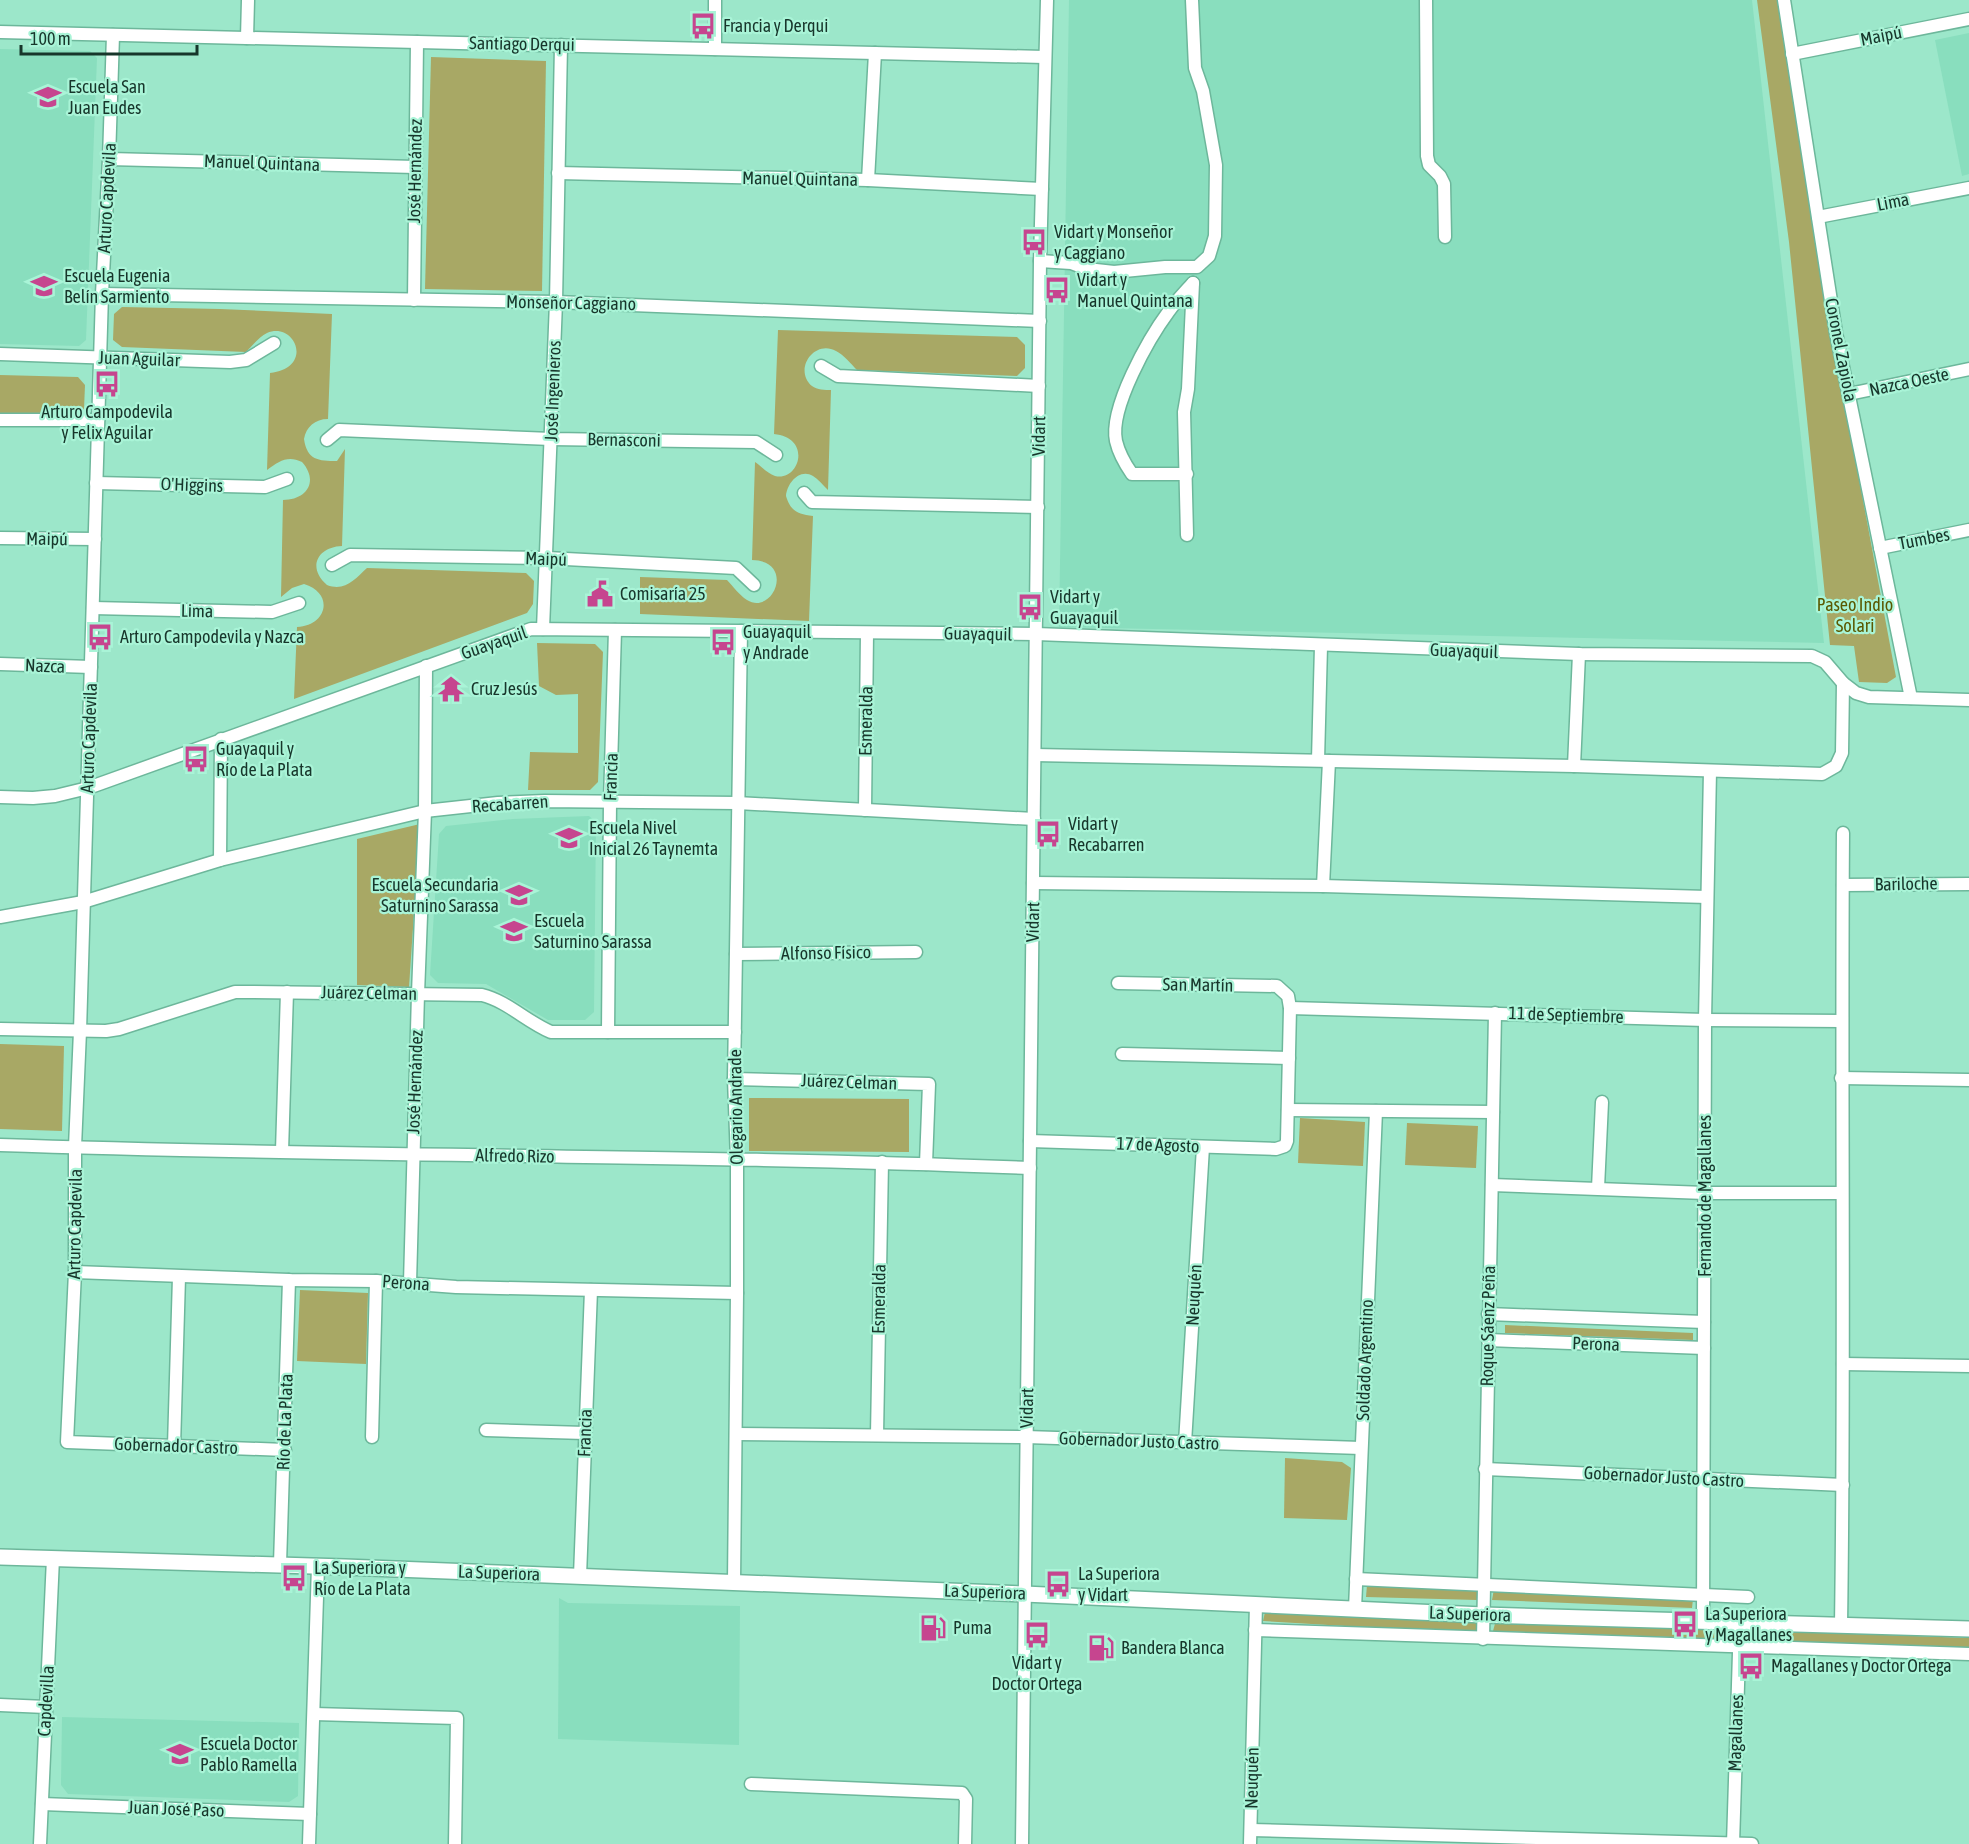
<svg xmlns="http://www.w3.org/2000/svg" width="1969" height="1844" viewBox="0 0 1969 1844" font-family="'Asap Condensed',sans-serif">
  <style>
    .built { fill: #89debe }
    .green { fill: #a8a865 }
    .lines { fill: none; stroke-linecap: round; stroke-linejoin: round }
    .minor-casing { stroke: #6db79b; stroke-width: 15 }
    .major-casing { stroke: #6db79b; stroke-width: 18 }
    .minor { stroke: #fff; stroke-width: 12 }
    .major { stroke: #fff; stroke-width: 15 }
    .labels { text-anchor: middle; stroke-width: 4.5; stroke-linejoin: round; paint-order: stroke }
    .poi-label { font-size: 18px; fill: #17362b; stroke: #a9f4d7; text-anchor: start }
    .street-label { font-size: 18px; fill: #17362b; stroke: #a9f4d7 }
    .park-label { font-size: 18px; fill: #5a5801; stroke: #a9f4d7 }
  </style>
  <rect width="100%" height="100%" fill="#9ce7ca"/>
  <g class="built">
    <path d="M1069,0H1752L1824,643L1059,627Z"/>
    <path d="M1969,33V174L1962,176L1935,40Z"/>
    <path d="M0,49L90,51L97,58L86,340L79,346L0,344Z"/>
    <path d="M589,816L596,822L594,1012L585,1020H548L486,984L438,983L430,975L439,834L446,826L513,819Z"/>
    <path d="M559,1598L568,1603L740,1606L739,1745L558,1739Z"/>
    <path d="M62,1717L299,1723L298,1796L289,1802L68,1794L61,1785Z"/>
  </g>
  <g class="green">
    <path d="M1757,0H1779L1815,243L1896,677L1887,683L1859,682L1854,646L1830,645L1789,242Z"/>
    <path d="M431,57L546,61L542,291L425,289Z"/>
    <path d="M122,307L220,309L332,314L328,419C315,419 306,427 304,439C307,460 318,461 337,461L345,449L342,546C317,547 307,568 327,585C345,592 355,579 367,568L526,573L534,581L533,604L527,613L294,699L297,627C328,625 334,593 304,584L292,588L281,597L283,500C307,500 319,481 302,462C288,455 279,461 267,470L270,373C315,368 295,321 267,333C259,337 252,346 246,352L122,347L113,340L114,314Z"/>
    <path d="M778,330L1017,337L1025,345V368L1017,376L857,370C851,364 844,355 836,351C814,339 793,370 812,386C817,390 825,390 831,390L828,490C823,485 818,479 813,476C799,468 787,484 786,496C791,512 798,514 813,516L809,621L640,614V577L727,580C733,586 739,595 747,600C773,616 796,561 752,560L755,462C761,466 768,474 775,476C799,482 813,438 774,434Z"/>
    <path d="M0,375L78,377L85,385L84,409L75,416L0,414Z"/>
    <path d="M537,643L595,644L603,652L598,782L590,790H528L530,752L578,753V694L556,695L539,686Z"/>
    <path d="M420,824L409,987L357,985V839Z"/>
    <path d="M0,1044L64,1046L62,1131L0,1129Z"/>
    <path d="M749,1098L909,1099V1152L749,1151Z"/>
    <path d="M1300,1118L1365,1122L1363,1166L1298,1163Z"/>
    <path d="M1407,1123L1478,1126L1476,1168L1405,1165Z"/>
    <path d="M300,1290L368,1293L366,1364L297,1361Z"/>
    <path d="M1505,1325L1693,1333V1340L1505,1333Z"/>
    <path d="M1285,1458L1342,1462L1351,1468L1347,1520L1284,1518Z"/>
    <path d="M1367,1585L1478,1589L1477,1600L1366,1597Z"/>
    <path d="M1494,1589L1693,1599L1692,1608L1492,1600Z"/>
    <path d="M1265,1612L1478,1622V1634L1263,1621Z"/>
    <path d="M1496,1620L1730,1630L1731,1639L1493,1631Z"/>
    <path d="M1749,1630L1969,1638V1648L1752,1640Z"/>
  </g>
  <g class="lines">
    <g class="minor-casing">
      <g id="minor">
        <path d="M715,0V49"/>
        <path d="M1426,0L1427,156L1429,165L1440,176L1444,184L1445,237"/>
        <path d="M1784,0L1836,333L1911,698"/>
        <path d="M0,32L1044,57"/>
        <path d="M113,35L109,159L102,294L80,1031L75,1147V1272L67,1442L285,1450"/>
        <path d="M247,38L248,0"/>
        <path d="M1792,54L1969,19"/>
        <path d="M109,159L415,167"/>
        <path d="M558,173L868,180L1042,189"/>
        <path d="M868,180L875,53"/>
        <path d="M1818,217L1969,188"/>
        <path d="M1040,261L1071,263L1087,269L1114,272L1165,267H1197L1209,256L1215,236L1216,165L1203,91L1195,68L1192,0"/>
        <path d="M102,294L556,302L1040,321"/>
        <path d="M414,300L417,42"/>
        <path d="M0,354L230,362L246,360L274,343"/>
        <path d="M821,366L838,376L1039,386"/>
        <path d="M1849,394L1969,369"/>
        <path d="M0,420H98"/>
        <path d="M327,440L339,430L551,439L756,442L776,455"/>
        <path d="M1187,474H1132C1125,464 1119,454 1116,441C1109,408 1149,338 1169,311C1176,301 1185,292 1193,283"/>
        <path d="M96,483L265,487L287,479"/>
        <path d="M804,493L812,502L1038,507"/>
        <path d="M1187,535L1184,412L1188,389L1193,283"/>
        <path d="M0,538L95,539"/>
        <path d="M1880,548L1969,530"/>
        <path d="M332,565L350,555L547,558L736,568L754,585"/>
        <path d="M93,608L272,612L299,603"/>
        <path d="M543,629L556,302L561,45"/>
        <path d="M0,664L91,667"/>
        <path d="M1035,755L1574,766L1822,774L1836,766L1842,753L1843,683"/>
        <path d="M1318,760L1321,646"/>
        <path d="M1574,766L1579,654"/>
        <path d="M0,797L33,798L55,796L88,788L531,629L1036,634L1579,654L1812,656L1825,662L1843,683L1856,693L1869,697L1969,700"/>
        <path d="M865,810L867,633"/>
        <path d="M220,860L221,739"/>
        <path d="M1033,883L1323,886L1707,897"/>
        <path d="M1843,885L1969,884"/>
        <path d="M1323,886L1329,761"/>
        <path d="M0,917L83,902L220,860L425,811L498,803L545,801L737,803L1034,819"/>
        <path d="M736,954L916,952"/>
        <path d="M1290,1008L1705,1020L1842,1021"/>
        <path d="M0,1029L106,1031L119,1029L235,992H248L482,995C507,1001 527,1022 551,1032H735"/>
        <path d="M608,1032L610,802L615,630"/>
        <path d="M1122,1054L1289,1058"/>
        <path d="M1841,1078L1969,1080"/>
        <path d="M734,1079L929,1084L926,1164"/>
        <path d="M1288,1110L1493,1112"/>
        <path d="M1030,1141L1276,1149L1285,1146L1287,1141L1290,1008L1288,996L1277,986L1118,983"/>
        <path d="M0,1145C343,1157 687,1154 1030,1168"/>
        <path d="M282,1151L287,992"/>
        <path d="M1492,1185L1705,1193H1842"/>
        <path d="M1598,1188L1602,1102"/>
        <path d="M75,1272L289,1280L376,1281L456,1287L737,1293"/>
        <path d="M410,1283L418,994L425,811L426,666"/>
        <path d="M1488,1314L1704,1322"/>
        <path d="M1488,1340L1704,1348"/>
        <path d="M1843,1364L1969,1366"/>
        <path d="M486,1430L585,1433"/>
        <path d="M736,1434L1026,1437L1361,1448"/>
        <path d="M877,1435L882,1162"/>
        <path d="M372,1437L376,1281"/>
        <path d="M1185,1443L1203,1147"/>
        <path d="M174,1446L179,1277"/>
        <path d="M1485,1469L1843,1485"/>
        <path d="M280,1564L289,1280"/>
        <path d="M580,1576L591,1290"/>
        <path d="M1356,1579L1748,1597"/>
        <path d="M734,1582L737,1293V1160L734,1079L741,631"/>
        <path d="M1355,1609L1376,1111"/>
        <path d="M1703,1620L1705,1020L1710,771"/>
        <path d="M1841,1625C1845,1361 1841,1097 1843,833"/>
        <path d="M1255,1630L1969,1654"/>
        <path d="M1483,1639L1495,1013"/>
        <path d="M0,1705L46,1707"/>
        <path d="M314,1714L457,1718L455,1844"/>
        <path d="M751,1784L962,1793L966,1799L965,1844"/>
        <path d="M42,1804L310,1814"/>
        <path d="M1251,1830L1752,1844"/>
        <path d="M40,1844L53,1558"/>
        <path d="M309,1844L318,1566"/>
        <path d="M1022,1844L1040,261L1047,0"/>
        <path d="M1250,1844L1256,1604"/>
        <path d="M1733,1844L1740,1621"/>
      </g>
    </g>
    <g class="major-casing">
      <path id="major" d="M0,1557L345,1567L1024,1594L1483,1615L1969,1629"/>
    </g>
    <use href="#minor" class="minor"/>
    <use href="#major" class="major"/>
  </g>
  <defs>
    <g id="bus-bare" transform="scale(2.07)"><path d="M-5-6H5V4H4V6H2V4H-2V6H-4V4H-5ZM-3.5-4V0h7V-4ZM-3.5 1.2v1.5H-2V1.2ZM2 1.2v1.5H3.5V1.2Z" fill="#c6458f" stroke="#a9f4d7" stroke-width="2.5" paint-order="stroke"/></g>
    <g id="school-bare" transform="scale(2.07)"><path d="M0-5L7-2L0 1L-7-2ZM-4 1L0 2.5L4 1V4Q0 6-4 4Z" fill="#c6458f" stroke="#a9f4d7" stroke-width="2.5" paint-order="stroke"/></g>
    <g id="civic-bare" transform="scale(2.07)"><path d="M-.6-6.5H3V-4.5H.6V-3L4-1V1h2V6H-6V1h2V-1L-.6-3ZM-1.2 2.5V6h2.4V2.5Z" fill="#c6458f" stroke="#a9f4d7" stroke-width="2.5" paint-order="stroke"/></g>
    <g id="temple-bare" transform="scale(2.07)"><path d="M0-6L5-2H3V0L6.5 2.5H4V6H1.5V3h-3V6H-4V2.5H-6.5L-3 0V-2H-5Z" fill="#c6458f" stroke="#a9f4d7" stroke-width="2.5" paint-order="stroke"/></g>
    <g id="fuel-bare" transform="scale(2.07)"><path d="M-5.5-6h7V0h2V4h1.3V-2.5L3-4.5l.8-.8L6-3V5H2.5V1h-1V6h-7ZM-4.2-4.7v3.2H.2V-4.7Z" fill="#c6458f" stroke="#a9f4d7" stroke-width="2.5" paint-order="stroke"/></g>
  </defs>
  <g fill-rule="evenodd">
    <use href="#bus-bare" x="703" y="26"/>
    <use href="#school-bare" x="48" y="97"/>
    <use href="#bus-bare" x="1034" y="242"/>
    <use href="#school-bare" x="44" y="286"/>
    <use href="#bus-bare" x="1057" y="290"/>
    <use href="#bus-bare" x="107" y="384"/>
    <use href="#civic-bare" x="600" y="594"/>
    <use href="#bus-bare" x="1030" y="607"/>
    <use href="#bus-bare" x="100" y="637"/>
    <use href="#bus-bare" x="723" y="642"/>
    <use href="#temple-bare" x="451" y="689"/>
    <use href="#bus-bare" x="196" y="759"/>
    <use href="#bus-bare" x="1048" y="834"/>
    <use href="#school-bare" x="569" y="838"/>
    <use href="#school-bare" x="519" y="895"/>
    <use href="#school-bare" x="514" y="931"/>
    <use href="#bus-bare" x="294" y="1578"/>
    <use href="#bus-bare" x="1058" y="1584"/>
    <use href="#bus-bare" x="1685" y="1624"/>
    <use href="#fuel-bare" x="933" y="1628"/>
    <use href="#bus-bare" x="1037" y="1635"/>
    <use href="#fuel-bare" x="1101" y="1648"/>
    <use href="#bus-bare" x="1751" y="1666"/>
    <use href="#school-bare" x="180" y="1754"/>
  </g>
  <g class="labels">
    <g class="poi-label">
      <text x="723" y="32">Francia y Derqui</text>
      <text x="68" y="93">Escuela San<tspan x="68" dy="21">Juan Eudes</tspan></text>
      <text x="1054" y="238">Vidart y Monseñor<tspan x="1054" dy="21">y Caggiano</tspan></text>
      <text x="64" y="282">Escuela Eugenia<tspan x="64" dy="21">Belín Sarmiento</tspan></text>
      <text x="1077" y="286">Vidart y<tspan x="1077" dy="21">Manuel Quintana</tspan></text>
      <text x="107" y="418" text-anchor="middle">Arturo Campodevila<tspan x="107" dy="21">y Felix Aguilar</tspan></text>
      <text x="620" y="600">Comisaría 25</text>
      <text x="1050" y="603">Vidart y<tspan x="1050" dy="21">Guayaquil</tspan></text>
      <text x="743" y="638">Guayaquil<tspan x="743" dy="21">y Andrade</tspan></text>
      <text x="120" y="643">Arturo Campodevila y Nazca</text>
      <text x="471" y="695">Cruz Jesús</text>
      <text x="216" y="755">Guayaquil y<tspan x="216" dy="21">Río de La Plata</tspan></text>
      <text x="1068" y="830">Vidart y<tspan x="1068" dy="21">Recabarren</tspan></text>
      <text x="589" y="834">Escuela Nivel<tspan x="589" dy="21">Inicial 26 Taynemta</tspan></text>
      <text x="499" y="891" text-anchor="end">Escuela Secundaria<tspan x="499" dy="21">Saturnino Sarassa</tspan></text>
      <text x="534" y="927">Escuela<tspan x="534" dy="21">Saturnino Sarassa</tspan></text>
      <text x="314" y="1574">La Superiora y<tspan x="314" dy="21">Río de La Plata</tspan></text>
      <text x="1078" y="1580">La Superiora<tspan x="1078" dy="21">y Vidart</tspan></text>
      <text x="1705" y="1620">La Superiora<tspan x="1705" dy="21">y Magallanes</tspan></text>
      <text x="953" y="1634">Puma</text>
      <text x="1121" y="1654">Bandera Blanca</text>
      <text x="1037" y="1669" text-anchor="middle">Vidart y<tspan x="1037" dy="21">Doctor Ortega</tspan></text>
      <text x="1771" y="1672">Magallanes y Doctor Ortega</text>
      <text x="200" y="1750">Escuela Doctor<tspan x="200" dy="21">Pablo Ramella</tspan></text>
    </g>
    <g class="street-label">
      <text transform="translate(1881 36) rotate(-11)" y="6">Maipú</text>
      <text transform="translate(522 44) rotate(1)" y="6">Santiago Derqui</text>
      <text transform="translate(262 163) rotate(2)" y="6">Manuel Quintana</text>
      <text transform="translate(415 171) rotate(-89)" y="6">José Hernández</text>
      <text transform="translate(800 179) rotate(1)" y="6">Manuel Quintana</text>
      <text transform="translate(107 198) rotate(-87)" y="6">Arturo Capdevila</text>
      <text transform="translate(1893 202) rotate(-11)" y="6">Lima</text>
      <text transform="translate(571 303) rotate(1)" y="6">Monseñor Caggiano</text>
      <text transform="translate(1841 350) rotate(79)" y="6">Coronel Zapiola</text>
      <text transform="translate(139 359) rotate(2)" y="6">Juan Aguilar</text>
      <text transform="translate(1909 382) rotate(-12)" y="6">Nazca Oeste</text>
      <text transform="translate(553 391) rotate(-88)" y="6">José Ingenieros</text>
      <text transform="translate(1039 436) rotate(-89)" y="6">Vidart</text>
      <text transform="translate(624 440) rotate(1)" y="6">Bernasconi</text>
      <text transform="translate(192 485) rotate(2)" y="6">O'Higgins</text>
      <text transform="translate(47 539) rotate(1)" y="6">Maipú</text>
      <text transform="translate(1924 539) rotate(-11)" y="6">Tumbes</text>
      <text transform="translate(546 559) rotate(2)" y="6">Maipú</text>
      <text transform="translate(197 611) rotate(1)" y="6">Lima</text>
      <text transform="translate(978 634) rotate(1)" y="6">Guayaquil</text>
      <text transform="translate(494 643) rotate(-19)" y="6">Guayaquil</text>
      <text transform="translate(1464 651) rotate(2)" y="6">Guayaquil</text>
      <text transform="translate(45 666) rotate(2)" y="6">Nazca</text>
      <text transform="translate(866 721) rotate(-89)" y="6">Esmeralda</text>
      <text transform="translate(89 738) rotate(-88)" y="6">Arturo Capdevila</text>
      <text transform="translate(611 777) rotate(-88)" y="6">Francia</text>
      <text transform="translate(510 804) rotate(-4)" y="6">Recabarren</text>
      <text transform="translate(1906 884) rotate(-1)" y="6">Bariloche</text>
      <text transform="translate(1033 922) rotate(-89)" y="6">Vidart</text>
      <text transform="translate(826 953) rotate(-1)" y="6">Alfonso Físico</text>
      <text transform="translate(1198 985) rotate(1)" y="6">San Martín</text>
      <text transform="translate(369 993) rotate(1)" y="6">Juárez Celman</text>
      <text transform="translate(1566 1015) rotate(2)" y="6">11 de Septiembre</text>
      <text transform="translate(415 1082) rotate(-88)" y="6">José Hernández</text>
      <text transform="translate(849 1082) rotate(2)" y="6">Juárez Celman</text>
      <text transform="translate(736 1107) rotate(-91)" y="6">Olegario Andrade</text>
      <text transform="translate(1158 1145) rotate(2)" y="6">17 de Agosto</text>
      <text transform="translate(515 1156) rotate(1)" y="6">Alfredo Rizo</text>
      <text transform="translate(1705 1196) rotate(-90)" y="6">Fernando de Magallanes</text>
      <text transform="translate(75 1224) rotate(-89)" y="6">Arturo Capdevila</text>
      <text transform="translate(406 1283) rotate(4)" y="6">Perona</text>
      <text transform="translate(1194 1295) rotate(-87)" y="6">Neuquén</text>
      <text transform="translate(879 1299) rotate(-89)" y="6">Esmeralda</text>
      <text transform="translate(1488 1326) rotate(-89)" y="6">Roque Sáenz Peña</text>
      <text transform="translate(1596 1344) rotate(2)" y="6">Perona</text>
      <text transform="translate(1365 1360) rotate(-88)" y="6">Soldado Argentino</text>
      <text transform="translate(1027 1408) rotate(-89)" y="6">Vidart</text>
      <text transform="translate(285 1422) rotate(-88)" y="6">Río de La Plata</text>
      <text transform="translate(585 1433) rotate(-88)" y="6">Francia</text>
      <text transform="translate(1139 1441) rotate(2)" y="6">Gobernador Justo Castro</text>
      <text transform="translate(176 1446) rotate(2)" y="6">Gobernador Castro</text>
      <text transform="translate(1664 1477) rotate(3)" y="6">Gobernador Justo Castro</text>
      <text transform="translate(499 1573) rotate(2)" y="6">La Superiora</text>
      <text transform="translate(985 1592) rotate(2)" y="6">La Superiora</text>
      <text transform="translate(1470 1614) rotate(2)" y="6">La Superiora</text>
      <text transform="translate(46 1701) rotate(-87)" y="6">Capdevilla</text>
      <text transform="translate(1736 1733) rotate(-88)" y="6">Magallanes</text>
      <text transform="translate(1252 1778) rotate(-89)" y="6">Neuquén</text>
      <text transform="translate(176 1809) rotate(2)" y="6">Juan José Paso</text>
    </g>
    <g class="park-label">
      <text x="1855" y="611">Paseo Indio<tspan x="1855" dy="21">Solari</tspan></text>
    </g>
  </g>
  <path d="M21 45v9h176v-9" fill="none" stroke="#17362b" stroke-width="3"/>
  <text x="30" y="45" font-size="18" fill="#17362b" stroke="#a9f4d7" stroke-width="4.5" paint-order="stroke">100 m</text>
</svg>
